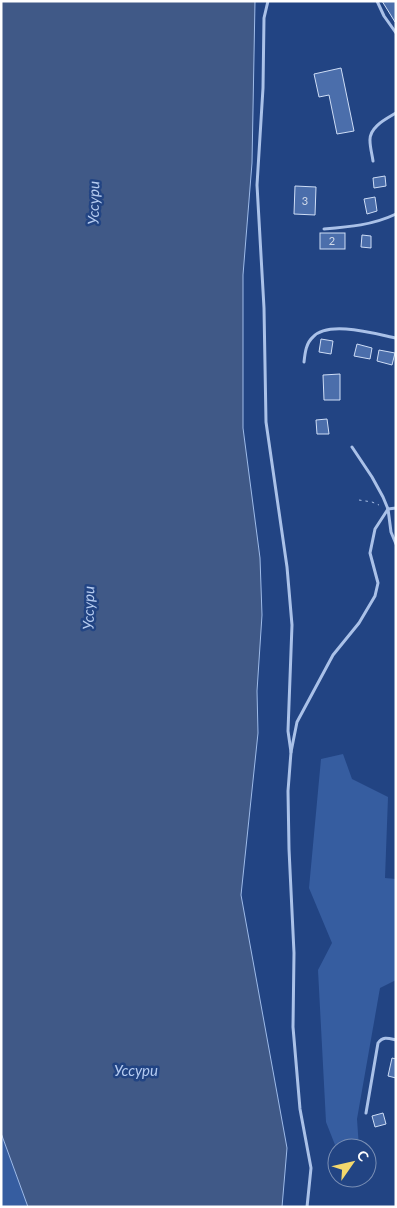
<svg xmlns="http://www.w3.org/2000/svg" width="397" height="1208" viewBox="0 0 397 1208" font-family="Lato,sans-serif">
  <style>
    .green { fill: #365da0 }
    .water { fill: #405987; stroke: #9ebbe9 }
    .building { fill: #4b6eab; stroke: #ceddf6 }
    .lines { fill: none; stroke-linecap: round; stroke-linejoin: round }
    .path { stroke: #aac1e8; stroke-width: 1; stroke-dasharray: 2.5 4; stroke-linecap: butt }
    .service { stroke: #aac1e8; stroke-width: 3 }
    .labels { text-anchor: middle; stroke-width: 5; stroke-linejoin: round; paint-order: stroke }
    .number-label { font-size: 11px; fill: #d2dbea }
    .water-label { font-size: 15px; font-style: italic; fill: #b5cbf0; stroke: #224483 }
  </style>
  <rect width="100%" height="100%" fill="#224483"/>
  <g class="green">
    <path d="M343,754L352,779L388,797L385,878L396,879V980L380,988L357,1119L359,1148H337V1150L326,1122L318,970L332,943L309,888L321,759Z"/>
    <path d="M1,1133L28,1207H1Z"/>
  </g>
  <path class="water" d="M1,1H255L252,163L243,275V428L260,558L262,615L257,691L258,733L241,895L287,1148L282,1207H28L1,1133Z"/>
  <g class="building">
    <path d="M382,1H396V21L395,22Z"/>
    <path d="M341,68L354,131L337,134L329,95L319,97L314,74Z"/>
    <path d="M385,176L386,186L374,188L373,178Z"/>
    <path d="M295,186L316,187L315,215L294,214Z"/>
    <path d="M375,197L377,211L367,214L364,199Z"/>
    <rect x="320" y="233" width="25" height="16"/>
    <path d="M362,235L371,236V248L361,247Z"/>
    <path d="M321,339L333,341L331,354L319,352Z"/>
    <path d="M357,344L372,348L370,359L354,356Z"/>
    <path d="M379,350L395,353L392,365L377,361Z"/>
    <path d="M340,374V400H324L323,375Z"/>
    <path d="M327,419L329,434H317L316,420Z"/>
    <path d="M392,1058L396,1059V1078L388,1076Z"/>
    <path d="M383,1113L386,1124L375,1127L372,1116Z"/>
  </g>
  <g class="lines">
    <path class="path" d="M359,500L372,502L379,505"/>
    <g class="service">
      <path d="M268,1L264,18L263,88L257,185L264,308L266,422L287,567L292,625L288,731L291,752"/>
      <path d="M377,1L384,16L396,33"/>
      <path d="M373,161C372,154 370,147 370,141C369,127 386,119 396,113"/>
      <path d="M324,229C349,227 373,225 396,214"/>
      <path d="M304,362C305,353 306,343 313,337C328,320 376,334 396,338"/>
      <path d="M352,447L372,477L383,497L388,509L391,532L396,544"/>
      <path d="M388,509L396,508"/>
      <path d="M366,1113L378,1043C383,1036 388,1038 396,1040"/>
      <path d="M307,1207L311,1168L300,1109L293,1027L294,953L289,849L288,791L291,752L297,722L333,655L359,623L375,596L378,583L370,553L375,529L388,509"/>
    </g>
  </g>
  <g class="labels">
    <g class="number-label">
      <text x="305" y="205">3</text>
      <text x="332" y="245">2</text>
    </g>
    <g class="water-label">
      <text transform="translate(94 203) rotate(-89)" y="5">Уссури</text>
      <text transform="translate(89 608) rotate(-89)" y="5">Уссури</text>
      <text x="136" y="1076">Уссури</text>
    </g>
  </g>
  <rect width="397" height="1208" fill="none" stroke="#ffffff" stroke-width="5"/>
  <g transform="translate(352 1163) rotate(56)"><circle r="24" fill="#224483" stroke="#7a8fb5"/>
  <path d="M0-4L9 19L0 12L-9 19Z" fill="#f4d86c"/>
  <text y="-8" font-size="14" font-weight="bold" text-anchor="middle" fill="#ffffff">С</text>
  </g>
</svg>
